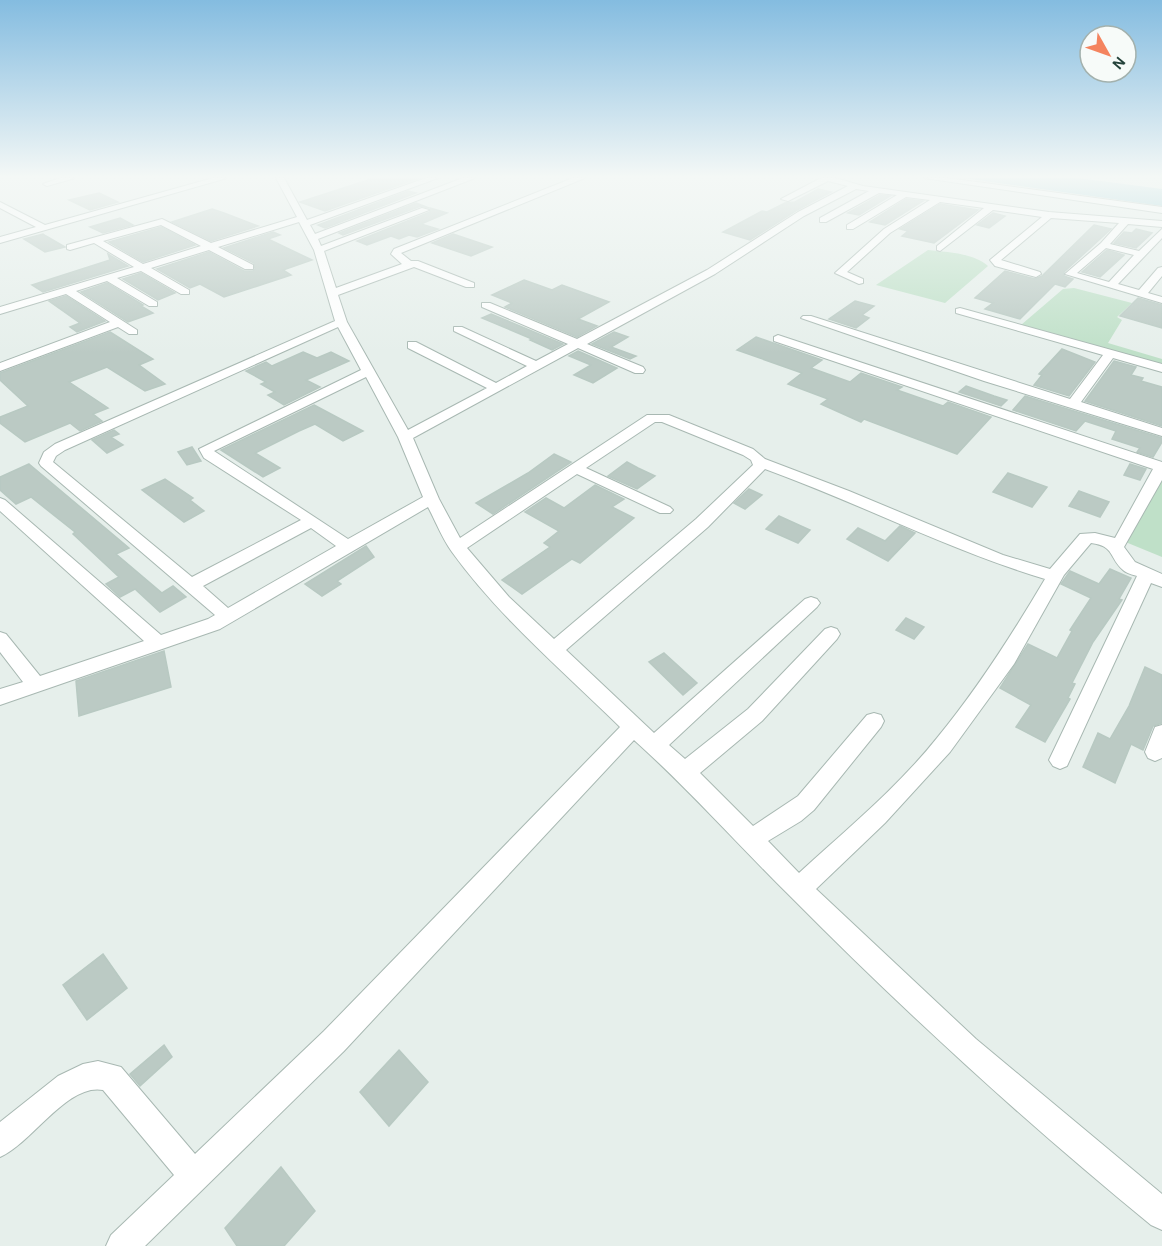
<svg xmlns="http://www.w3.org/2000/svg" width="1162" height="1246" viewBox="0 0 1162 1246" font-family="'Alegreya Sans',sans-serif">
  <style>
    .green { fill: #bfe0c8 }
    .water { fill: #8ec9d4 }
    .building { fill: #bbcac4; stroke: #b8c9c2; stroke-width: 1.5 }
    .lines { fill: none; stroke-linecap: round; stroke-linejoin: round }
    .minor-casing { stroke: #a8b8b2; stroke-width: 2 }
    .minor { fill: #fff; fill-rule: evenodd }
  </style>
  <rect width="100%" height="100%" fill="#e6efeb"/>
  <g class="green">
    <path d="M928,250C946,252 974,253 988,266L945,303L876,285Z"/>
    <path d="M1074,288L1132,303L1117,317L1122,320L1108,343L1162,359V367L1021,325L1063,289Z"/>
    <path d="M1162,474V557L1123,541Z"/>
  </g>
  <path class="water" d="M962,178H1078L1162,189V206Z"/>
  <g class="building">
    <path d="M374,178H419L325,211L300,202Z"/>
    <path d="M818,189L831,192L797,210L750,240L723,232L762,211L767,212L785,203L795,202Z"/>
    <path d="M408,191L416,193L325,228L318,225Z"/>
    <path d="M99,193L118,202L90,210L69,200Z"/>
    <path d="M880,195L890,196L859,215L848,213Z"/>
    <path d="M906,199L923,201L885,225L870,222Z"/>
    <path d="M416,203L429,208L421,206L343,235L339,233Z"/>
    <path d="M940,204L978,210L934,243L902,236L908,231L900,229Z"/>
    <path d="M430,208L447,213L421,224L438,229L417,237L409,235L399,239L391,236L367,245L357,241L430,212Z"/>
    <path d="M212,209L224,213L258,226L211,241L172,222Z"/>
    <path d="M993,213L1005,216L989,228L977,225Z"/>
    <path d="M120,218L133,225L103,233L90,227Z"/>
    <path d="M1094,225L1111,229L1064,272V276L1073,279L1065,287L1055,284L1020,319L985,309L993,303L975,298L1005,271L1035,279L1042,276Z"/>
    <path d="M161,227L195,245L143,262L109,242Z"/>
    <path d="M1136,229L1152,233L1136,248L1114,243L1124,232L1132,233Z"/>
    <path d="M273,232L280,235L268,239L312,260L283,270L291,275L224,297L200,284L190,288L157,269L209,252L244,271H253L255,269L254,263L224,248Z"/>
    <path d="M43,234L46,236L65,247L45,252L24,239Z"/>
    <path d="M453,234L492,247L471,256L432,243Z"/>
    <path d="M1107,250L1124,255L1100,277L1082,272Z"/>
    <path d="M108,254L128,266L43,292L32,285L110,260Z"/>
    <path d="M141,273L175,293L158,300L123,279Z"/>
    <path d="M524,280L552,290L562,285L609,302L578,319L597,326L577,337L505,307L512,303L492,295Z"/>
    <path d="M107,283L143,305L141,306L153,313L128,322L81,292Z"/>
    <path d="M66,296L105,321L77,332L70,327L80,323L49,301Z"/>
    <path d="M1138,298L1162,305V328L1120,316Z"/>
    <path d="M855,301L874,306L862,315L869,318L856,328L829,319Z"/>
    <path d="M491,314L563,344L552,350L530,340L532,339L482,318Z"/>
    <path d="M110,332L153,359L139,365L165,384L145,391L107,367L69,382L108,408L93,414L102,421L80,431L70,423L25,442L0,423V417L28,406L0,380V373Z"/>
    <path d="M614,332L628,337L611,347L636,356L630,359L592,344Z"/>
    <path d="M756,337L822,360L811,368L850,382L861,373L902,387L897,390L943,406L948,402L991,417L957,454L864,419L861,422L821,404L828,399L788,384L802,373L737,350Z"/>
    <path d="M1062,349L1095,362L1069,396L1034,385L1042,375L1039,374Z"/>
    <path d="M578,351L617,368L593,383L574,375L591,365L569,356Z"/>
    <path d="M303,352L317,358L331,352L349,361L306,380L320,387L284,405L268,395L275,392L261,384L266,382L246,371L266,362L272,366Z"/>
    <path d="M1114,361L1136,367L1131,375L1143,378L1141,381L1162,387V426L1085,401Z"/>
    <path d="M966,386L994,396L1007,400L1001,406L959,392Z"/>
    <path d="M1025,396L1162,438V442L1153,457L1137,452L1140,448L1112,439L1116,431L1085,421L1076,431L1013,410Z"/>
    <path d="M314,405L363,431L343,441L315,424L299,431L255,453L280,468L263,477L221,450Z"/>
    <path d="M114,430L119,434L111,437L123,445L107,453L92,440Z"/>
    <path d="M192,447L201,461L187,465L178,452Z"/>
    <path d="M554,454L571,462L493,514L476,503L528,473Z"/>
    <path d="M627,462L638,468L655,476L637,489L608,476Z"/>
    <path d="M29,464L129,548L116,554L162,593L173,586L186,597L160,612L135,589L120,597L106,584L119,577L73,534L75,532L31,497L16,504L0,490V477Z"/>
    <path d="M1130,464L1146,469L1140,480L1124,475Z"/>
    <path d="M1008,473L1047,487L1032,507L993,492Z"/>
    <path d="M165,479L193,498L190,500L204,511L184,522L142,490Z"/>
    <path d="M595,485L624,499L612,507L634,518L580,563L572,559L522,594L502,580L550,547L544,543L559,531L525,512L546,498L564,508Z"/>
    <path d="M749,489L762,495L745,509L734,503Z"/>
    <path d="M1079,491L1109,502L1100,517L1069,506Z"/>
    <path d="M779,516L810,530L798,543L766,529Z"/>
    <path d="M900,526L915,533L888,561L847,539L858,528L885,541Z"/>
    <path d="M366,546L374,557L337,581L341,584L322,596L305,584Z"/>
    <path d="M1110,569L1131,578L1119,599L1122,600L1093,642L1072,683L1075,684L1068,698L1070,699L1045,742L1016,727L1031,705L1000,688L1028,644L1057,658L1072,631L1070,630L1091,598L1061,584L1070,571L1099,584Z"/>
    <path d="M906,618L924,627L914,639L896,630Z"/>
    <path d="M164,651L171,687L79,716L76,681Z"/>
    <path d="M664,653L697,683L683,695L649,662Z"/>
    <path d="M1145,667L1162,675V723L1153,726L1143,750L1131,744L1115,783L1083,767L1098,733L1110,739L1129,706Z"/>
    <path d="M103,954L127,988L87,1020L63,985Z"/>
    <path d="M164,1045L172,1057L140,1086L130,1074Z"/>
    <path d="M399,1050L428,1082L389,1126L360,1092Z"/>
    <path d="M281,1167L315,1211L284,1246H237L225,1228Z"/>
  </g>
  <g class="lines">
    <g class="minor-casing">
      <g id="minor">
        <path d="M60,178H75L47,186L43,184Z"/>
        <path d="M213,178H227L0,243V237L36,227L0,208V202L45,225Z"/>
        <path d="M276,178H284L307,220L426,178H438L310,225L315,234L463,178H475L318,239L321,246L422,208L429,210L324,251L336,288L402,264L391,254L394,249L573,178H585L401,253L411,261H418L474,283V287H466L414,267L338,295L347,322L408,430L487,388L408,348V342H416L496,383L527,366L454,331V327H462L536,361L568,344L482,307V303H490L577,339L707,270L798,212L848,186L828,181L788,201L781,199L821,178H835L863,186L1049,212L1162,221V227L1128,224L1110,244L1139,251L1162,229V238L1118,284L1139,290L1158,268L1162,267V276L1148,293L1162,297V303L1065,274L1101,243L1119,223L1051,218L1001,260L1040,272L1041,274L1036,277L995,266L990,260L1042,217L993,210L940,251L937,250V246L984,208L940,202L890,233L847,272L863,279V283L859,284L835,273L884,229L930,200L906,197L853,229H847V225L897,195L879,193L826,222H820V218L869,191L856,189L804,216L715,274L587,344L643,367L645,370L643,373H635L578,348L413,438L439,499L460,538L647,415H669L753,449L765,459L849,491L1003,555L1050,569L1080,534L1095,533L1115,538L1153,469L774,341V337L778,335L1162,462V480L1124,547L1135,562L1162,574V587L1151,583L1067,766L1060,769L1053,766L1049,760L1137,576C1133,575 1126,573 1123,570C1109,558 1115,546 1091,543L1064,575L1014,664L950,752L885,823L816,889L976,1039L1162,1194V1230L1151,1225C1025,1122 906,1013 791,897C738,845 689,789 634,740L344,1051L145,1246H106L111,1235L174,1175L103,1090C67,1083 31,1144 0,1157V1122L58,1076L83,1064L98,1061L121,1067L195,1154L324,1031L620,727C563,671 499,617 452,552C442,538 436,522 428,507L220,629L0,705V689L23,682L0,652V632L6,634L40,676L144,641L0,511V498L5,500L161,635L208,619L215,615L41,466L39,463L44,452L55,444L335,321L314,250L299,222L218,247L253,265V269H245L209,250L151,268L189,290V294H181L141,271L117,278L157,302V306H149L107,281L76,291L137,330V334H129L118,327L0,371V363L110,322L66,294L0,314V307L134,267L94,243L70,250L67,249V245L162,219L211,243L297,217ZM161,225L201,246L143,264L103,241ZM1106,248L1134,255L1109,282L1077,273ZM338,327L361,370L199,449L204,458L301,520L192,577L53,462L56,456L65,450ZM366,377L398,437L423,497L348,539L214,451ZM655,422H662L743,455L751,460L753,465L696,519L554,639L509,597L467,548L577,474L660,513H670L673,510L670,507L586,468ZM765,469C859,503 949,550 1045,579C1012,635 978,688 937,738C898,787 846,830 799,873L768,841L801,821L814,810L881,727L884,721L881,715L874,713L867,715L798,796L753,826L700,773L762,721L837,639L840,634L837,629L831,627L825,629L748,709L685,759L669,745L817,607L820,603L817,599L811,597L805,599L654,733L566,650L708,527ZM311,528L336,546L228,608L203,586Z"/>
        <path d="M924,178H947L1162,207V213Z"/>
        <path d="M960,308L1162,364V372L1113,358L1081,402L1162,428V436L984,381L801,318L803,316H811L1070,399L1103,355L956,313V309Z"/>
        <path d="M1162,725V758L1155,761L1148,758L1145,752L1155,727Z"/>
      </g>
    </g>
    <use href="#minor" class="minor"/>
  </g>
  <linearGradient id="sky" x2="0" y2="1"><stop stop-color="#84bce0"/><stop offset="0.5" stop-color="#f4f8f6"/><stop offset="1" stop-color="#f4f8f6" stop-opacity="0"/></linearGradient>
  <rect width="1162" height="353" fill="url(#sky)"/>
  <g transform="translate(1108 54) rotate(130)"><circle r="28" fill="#f7fbf9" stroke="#a3b1ad" stroke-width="1.5"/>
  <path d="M0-4.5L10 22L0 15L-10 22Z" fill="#f4845f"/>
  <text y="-9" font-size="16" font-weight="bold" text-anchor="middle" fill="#24423a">N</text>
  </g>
</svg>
